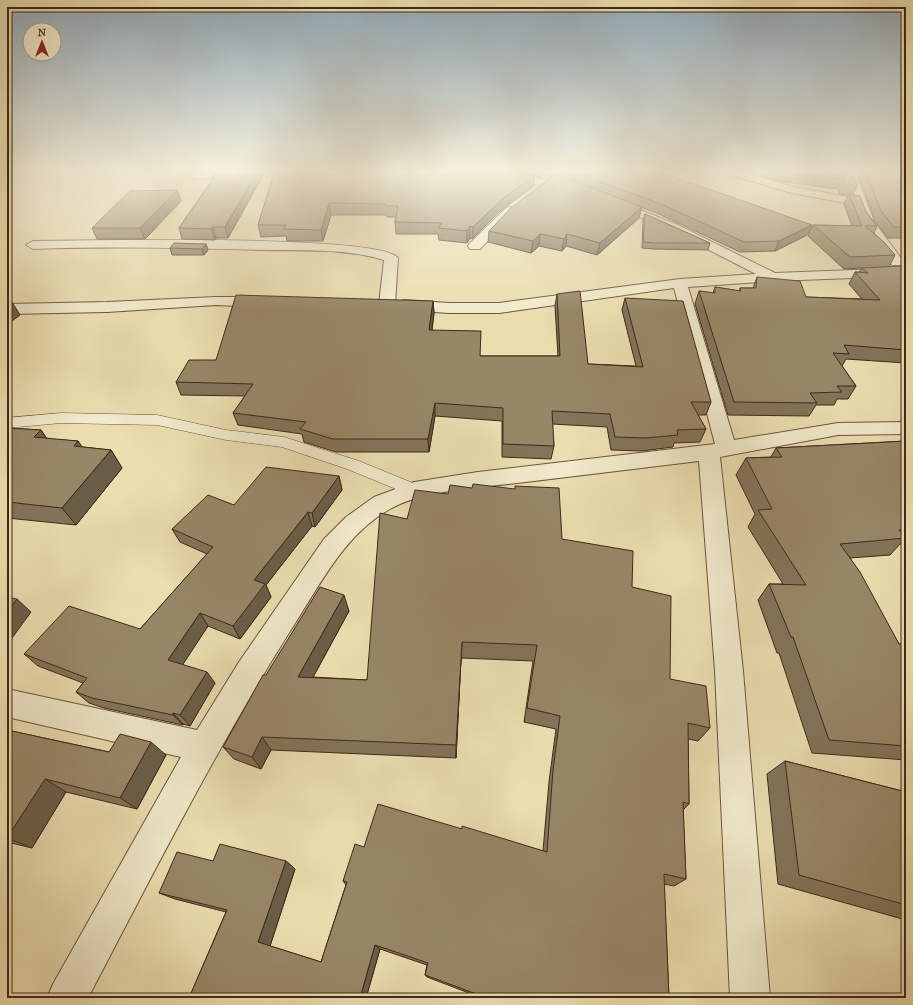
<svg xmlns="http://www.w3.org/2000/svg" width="913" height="1005" viewBox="0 0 913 1005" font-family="'IM FELL French Canon',serif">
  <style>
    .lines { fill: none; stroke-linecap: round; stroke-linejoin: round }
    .service-casing { stroke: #69563e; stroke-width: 1 }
    .minor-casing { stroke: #69563e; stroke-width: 2 }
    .service { fill: #f1eacb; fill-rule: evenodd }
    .minor { fill: #f1eacb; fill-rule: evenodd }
    .wall { fill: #827459; stroke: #3e2919 }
    .shaded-wall { fill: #6a5e48; stroke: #3e2919 }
    .building { fill: #978767; stroke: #3e2919 }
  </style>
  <rect width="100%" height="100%" fill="#eadeaf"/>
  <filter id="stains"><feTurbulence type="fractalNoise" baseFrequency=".005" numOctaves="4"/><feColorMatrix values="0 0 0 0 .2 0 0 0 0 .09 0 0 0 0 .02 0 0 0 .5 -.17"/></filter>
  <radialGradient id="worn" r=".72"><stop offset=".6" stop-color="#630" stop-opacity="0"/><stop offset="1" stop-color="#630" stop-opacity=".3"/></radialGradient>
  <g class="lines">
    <g class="service-casing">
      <path id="service" d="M61,413L157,415L226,430L284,437L359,461L420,486L422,490L420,494L414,496L408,494L347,469L282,447L226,440L157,425L61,423L7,428V418Z"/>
    </g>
    <g class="minor-casing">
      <g id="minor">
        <path d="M260,170L309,171L304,174L195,179L190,176L195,173Z"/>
        <path d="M719,170H735L794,187L854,198L845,170H855L874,222L904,262L902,265H892L862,222L856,205L792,193L720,172Z"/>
        <path d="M504,174L544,179L546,176L550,175L555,178L552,185L548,186L500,179L499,177Z"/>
        <path d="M613,199L678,225L775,273L906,268V276L773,281L688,287L734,440L838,423L906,422V434L838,435L720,457L743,671L770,998H730L715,671L699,461C639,468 578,476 517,483C479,488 424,490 390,509C345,534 321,583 294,625C218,745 154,872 88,998H47L53,984L181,757L7,717V689L197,730L239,662L324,539L346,517L374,497L414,482L478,472L715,444L674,288L499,313H449L404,310L399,308L396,305L399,302L404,300L449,303H499L680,279L756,274L670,230L609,204L607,202Z"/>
        <path d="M510,207L514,208L516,211L514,214L480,249H470L468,246L470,243L506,208Z"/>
        <path d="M120,240C157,240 383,237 398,258L395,304L392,307H382L379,304L384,260C345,248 304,251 264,250C187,248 110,246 33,249L26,245L33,241Z"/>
        <path d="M216,297H264L269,299L272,302L269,305L264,307L216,305L107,312L7,314V304L107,302Z"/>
      </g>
    </g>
    <use href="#service" class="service"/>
    <use href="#minor" class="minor"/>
  </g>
  <g class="wall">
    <path d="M200,170H261L262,177L228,238H216L215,240L182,239L179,228L212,180L210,171H202Z"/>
    <path d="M275,170H542L541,177L535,176L534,186L500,211L472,239L470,238L467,243L439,240L438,234H396L395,222L396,217H387L386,215H331L323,241H287L286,236L261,237L258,225Z"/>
    <path d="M550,170H654L807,235L775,251L740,252L659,214L641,207L639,218L597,255L566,246L562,251L539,246L531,253L488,242L489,231L554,174Z"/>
    <path d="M760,170H851L857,186L853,194L877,226L874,233L895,255L889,267L906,268V363L846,359L842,366L856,386L848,399H837L834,405H816L809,416L728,415L695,304L699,291L713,293L715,287L739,291L740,288H753L757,277L806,297L862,299L849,284L855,272H859L862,268L844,269L808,236L813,225L852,226L844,204L848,195L840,194L838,189L778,181L761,176Z"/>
    <path d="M862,170H906V238H888L875,221L859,177Z"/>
    <path d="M177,190L181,201L145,239H97L92,228Z"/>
    <path d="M645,214L710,243L708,250L654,249L642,248L643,220Z"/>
    <path d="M206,244L208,250L204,255H172L170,248Z"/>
    <path d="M557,294L588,364L636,366L622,310L625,298L711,402L706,415H698L706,429L700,442L674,443L673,447L642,451L611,450L607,427L552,424L554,446L551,459L502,457V421L435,416L429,452H336L304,442L302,434L238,425L233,413L245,396L181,395L176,382L216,360L433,301L434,313L432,330L480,356H558L555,306Z"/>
    <path d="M7,428L41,430L47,439L78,441L82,447L111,450L122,468L76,525L7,518Z"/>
    <path d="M906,441V543L900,544L890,555L850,558L899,644H906V760L812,753L779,653H777L758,600L769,584H783L748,527L755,514L736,475L746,458L771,457L776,448Z"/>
    <path d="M339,476L342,490L315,527L312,526L266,585L271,597L240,639L208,626L182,664L215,683L190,726L183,724V725L104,708L89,703L76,692L83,683L38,666L24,654L140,629L207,554L180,542L172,529L234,505Z"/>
    <path d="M407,519L562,539L632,587L670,679L710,728L698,741L688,739L689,804L683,810L686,879L674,886L664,884L669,998H482L427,977L425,975L427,965L380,949L366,998H189L226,912L175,899L159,893L213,861H286L295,869L270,946L321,962L346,885L343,881L364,847L462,829L543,851L549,782L556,729L524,722L533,661L461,658L456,758L271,750L261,769L234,759L223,747L266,675L349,611L313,677L367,680Z"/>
    <path d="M7,730L109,752L166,755L137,809L66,792L32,848L7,842Z"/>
    <path d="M785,761L906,792V920L778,884L767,774Z"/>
  </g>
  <g class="shaded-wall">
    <path d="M258,170H261L262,177L228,238L225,227Z"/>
    <path d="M535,175L534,186L500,211L472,239L473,227L501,200Z"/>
    <path d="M177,190L181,201L145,239L140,228Z"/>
    <path d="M329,203L331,215L323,241L321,230Z"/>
    <path d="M642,207L639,218L597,255L600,243Z"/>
    <path d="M812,225L807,235L775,251L779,241Z"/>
    <path d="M470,226V238L467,243V231Z"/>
    <path d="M213,227L216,238L215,240L211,229Z"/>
    <path d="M540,234L539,246L531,253L533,241Z"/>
    <path d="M567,234L566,246L562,251L564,239Z"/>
    <path d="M206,244L208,250L204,255L202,249Z"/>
    <path d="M433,301L434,313L430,343L429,330Z"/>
    <path d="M12,302L20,315L7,325V306Z"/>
    <path d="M435,403V416L429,452L428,439Z"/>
    <path d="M41,430L53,448L34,437Z"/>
    <path d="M78,441L90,459L74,446Z"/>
    <path d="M111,450L122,468L76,525L62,508Z"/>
    <path d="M339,476L342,490L315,527L312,513Z"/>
    <path d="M308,512L312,526L266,585L271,597L240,639L233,626L254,580Z"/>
    <path d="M344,595L349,611L305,692L298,677Z"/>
    <path d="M17,599L31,612L7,645V612Z"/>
    <path d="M200,613L208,626L178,672L168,660Z"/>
    <path d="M462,642L461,658L456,758V745Z"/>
    <path d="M207,672L215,683L190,726L180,715Z"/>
    <path d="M173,713L183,724V725L173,715Z"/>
    <path d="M262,737L271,750L261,769L252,757Z"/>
    <path d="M151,742L166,755L137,809L120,798Z"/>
    <path d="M45,779L66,792L32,848L7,838Z"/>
    <path d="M286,861L295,869L270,946L258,942Z"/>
    <path d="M375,945L380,949L366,998H360Z"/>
  </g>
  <g class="building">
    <path d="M209,170H258L225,227H213L211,229L179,228L216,175Z"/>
    <path d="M275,170H486L535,175L501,200L473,227L470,226L467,231L438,228L442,223L395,222L398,206H386V204L329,203L321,230L284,229L286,225H258Z"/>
    <path d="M568,170H654L812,225L779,241L744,242L661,204Z"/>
    <path d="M778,170H851L857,186L845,184L843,179L782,171Z"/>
    <path d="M865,170H906V227H894L881,211Z"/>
    <path d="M555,174L642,207L600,243L567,234L564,239L540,234L533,241L489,231L511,208Z"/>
    <path d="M177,190L140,228H92L130,191Z"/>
    <path d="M849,194L860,196L866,212L877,226H865L884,242L895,255L850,257L813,225L862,226Z"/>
    <path d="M645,214L710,243H655L643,242Z"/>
    <path d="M174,243L206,244L202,249L170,248Z"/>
    <path d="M905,266L906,268V350L844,345L849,354L833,353L856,386H837L842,392L810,393L817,403L734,402L699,291L715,293V287L741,291L740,288H756L757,277L800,281L806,297L880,300L855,272L868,273L862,268Z"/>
    <path d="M580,291L588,364L643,367L625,298L683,301L711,402H691L706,429L677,430L678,435L646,438L615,437L610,414L552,411L554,446L503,444V408L435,403L428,439H333L300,429L306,422L233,413L253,384L176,382L189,360H216L236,295L433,301L429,330L481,331L480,356H560L557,294Z"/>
    <path d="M7,302H12L7,306Z"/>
    <path d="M7,428L41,430L34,437L78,441L74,446L111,450L62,508L7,502Z"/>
    <path d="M906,441V529L899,530L906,538L840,544L860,572L899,644H906V746L829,740L793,637H791L769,584L806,585L758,510L772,509L746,458L782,457L776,448Z"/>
    <path d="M266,467L339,476L312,513L308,512L254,580L265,584L233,626L200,613L168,660L207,672L180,715L173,713V715L92,698L76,692L87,678L24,654L69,606L140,629L213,547L172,529L208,495L234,505Z"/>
    <path d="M473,484L515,489V486L559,488L562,539L633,551L632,587L671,596L670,679L706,686L710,728L688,723L689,804L683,802L686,879L664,874L669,998H487L425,975L428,963L375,945L360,998H189L227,910L159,893L177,852L213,861L220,844L286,861L258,942L321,962L347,882L343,881L355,844L364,847L378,804L462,829V826L547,852L553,770L560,716L527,708L537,645L462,642L456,745L262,737L252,757L223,747L263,675H266L320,587L344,595L298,677L367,680L380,513L407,519L415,490L448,494L450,485L472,488Z"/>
    <path d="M7,597L17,599L7,612Z"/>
    <path d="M7,730L109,752L120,734L151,742L120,798L45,779L7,838Z"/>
    <path d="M785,761L906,792V905L799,875Z"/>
  </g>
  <linearGradient id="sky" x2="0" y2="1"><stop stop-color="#91acbd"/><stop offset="0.55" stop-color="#f6f0db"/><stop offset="1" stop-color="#f6f0db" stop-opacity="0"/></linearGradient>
  <rect width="913" height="311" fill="url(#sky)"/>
  <rect width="913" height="1005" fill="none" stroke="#eadeaf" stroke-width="24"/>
  <rect x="8" y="8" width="897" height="989" fill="none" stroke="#3e2919" stroke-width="2"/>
  <rect x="12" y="12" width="889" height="981" fill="none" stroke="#3e2919"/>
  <g transform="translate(42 42)"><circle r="19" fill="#f1eacb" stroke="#a99d84"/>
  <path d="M0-3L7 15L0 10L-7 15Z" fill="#8f2418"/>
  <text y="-6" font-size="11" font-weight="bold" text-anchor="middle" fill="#3e2919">N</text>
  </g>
  <rect width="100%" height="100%" filter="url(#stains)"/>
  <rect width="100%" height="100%" fill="url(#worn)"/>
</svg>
